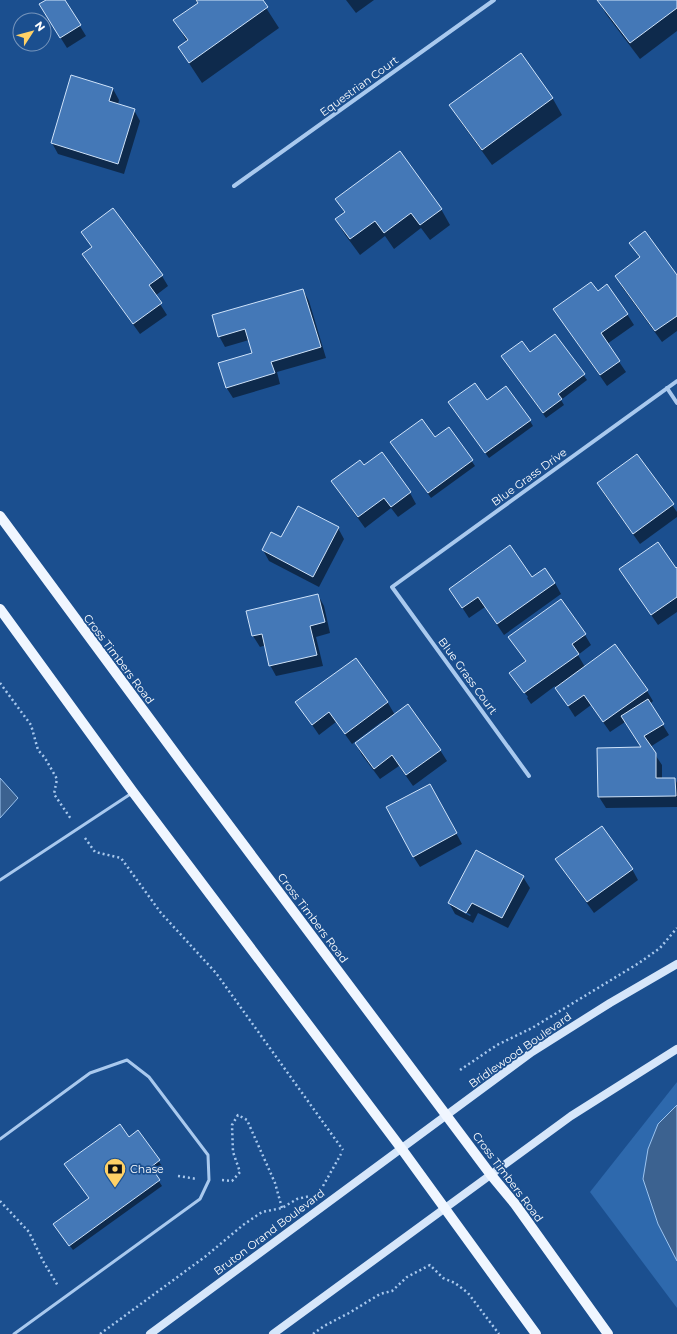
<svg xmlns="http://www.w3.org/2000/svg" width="677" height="1334" viewBox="0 0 677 1334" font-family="Montserrat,sans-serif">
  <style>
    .green { fill: #2e69ad }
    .water { fill: #3c6290; stroke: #9cc4f0 }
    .shadow { fill: #0007; fill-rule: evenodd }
    .building { fill: #4478b7; stroke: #cfe3fa }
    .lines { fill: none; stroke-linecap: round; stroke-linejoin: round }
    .path { stroke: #a9c9ee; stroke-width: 2.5; stroke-dasharray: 2 3; stroke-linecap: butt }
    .lane { stroke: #a9c9ee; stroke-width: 3 }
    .street { stroke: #a9c9ee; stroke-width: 4 }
    .secondary { stroke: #d6e6fa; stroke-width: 8 }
    .primary { stroke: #f0f6ff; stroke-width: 10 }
    .labels { text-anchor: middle; stroke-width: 3.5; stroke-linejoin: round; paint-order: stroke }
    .street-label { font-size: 11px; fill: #fff; stroke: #1b4f8f }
    .poi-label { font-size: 11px; fill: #fff; stroke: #1b4f8f; text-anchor: start }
  </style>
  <rect width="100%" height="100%" fill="#1b4f8f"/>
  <path class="green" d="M677,1082V1308L590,1192Z"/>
  <g class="water">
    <path d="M0,778L18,798L0,818Z"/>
    <path d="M677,1105V1261L658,1224L643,1179L648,1149L658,1124Z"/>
  </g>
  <g class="shadow">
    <path d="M48,0H64L86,36L67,48L47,16Z"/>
    <path d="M195,0H261L279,28L202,83L179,48L187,42L175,20L198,4Z"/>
    <path d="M346,0H374L356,13Z"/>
    <path d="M598,0H677V31L640,59L606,14Z"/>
    <path d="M520,54L553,99L562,115L492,165L460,121L451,105Z"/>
    <path d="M72,77L113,89L119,100L118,105L134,110L140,121L124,174L58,154L52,143Z"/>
    <path d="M336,199L441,209L450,225L430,240L421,228L394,249L385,236L360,255L346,236L336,220L345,213Z"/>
    <path d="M83,232L162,276L168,286L155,296L167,315L140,334L90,265L84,254L92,248Z"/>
    <path d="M630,243L677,277V331L662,342L622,287L616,276L640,258Z"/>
    <path d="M303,290L309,301L326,358L277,372L280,384L233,398L226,387L253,354L249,340L225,347L219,336Z"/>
    <path d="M598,292L627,314L634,325L607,344L626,372L607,386L561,320Z"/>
    <path d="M555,335L587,380L561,400L564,405L546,418L505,361L530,354Z"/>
    <path d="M487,402L530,421L533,426L489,458L452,408Z"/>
    <path d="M449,428L475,466L431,498L395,447L435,438Z"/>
    <path d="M637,455L677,512V517L640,544L604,494L598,483Z"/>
    <path d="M363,467L410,493L416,504L398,517L391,508L365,528L339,492L333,481Z"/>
    <path d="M338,528L344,539L319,587L269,561L263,550L281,539Z"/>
    <path d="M677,568V612L658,625L627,580Z"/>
    <path d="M532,578L555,583L561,594L504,635L485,607L469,618L450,589Z"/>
    <path d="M318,595L324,606L330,633L316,637L323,666L276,676L270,665L266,645L260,647L253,636L247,611Z"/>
    <path d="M585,635L591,645L578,655L585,667L647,691L653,701L650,704L669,735L650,747L662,765V779H675L677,783V807L606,808L599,797L642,748L625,722L610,732L591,705L575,717L555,686L531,704L527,698L528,697L517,683H516L510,673L526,662L510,637Z"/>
    <path d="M356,659L388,703L395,715L440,750L447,761L413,786L399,766L380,779L362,755L356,744L386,722L384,720L352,744L336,722L319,735L297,703Z"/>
    <path d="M436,796L462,844L420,867L413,856Z"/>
    <path d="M557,859L632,869L638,880L594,913L563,870Z"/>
    <path d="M523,877L530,888L508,928L478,913L473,923L455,914L449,903ZM457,907L471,915L470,916L457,909Z"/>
    <path d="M138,1132L162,1166L153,1172L162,1186L73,1250L57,1229L90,1198L129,1138Z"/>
  </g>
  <g class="building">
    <path d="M46,0H65L81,25L60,38L39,4Z"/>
    <path d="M196,0H263L268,7L189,63L178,47L188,40L173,20L198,3Z"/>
    <path d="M597,0H677V8L630,43Z"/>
    <path d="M521,53L553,98L482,150L449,105Z"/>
    <path d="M71,75L113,88L109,101L135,109L118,164L51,143Z"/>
    <path d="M400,151L442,209L420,225L411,213L384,233L375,221L350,239L335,219L345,212L335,199Z"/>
    <path d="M113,208L163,275L149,285L162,303L133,324L82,254L92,247L81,232Z"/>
    <path d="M645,231L677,275V316L655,331L615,276L640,257L629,243Z"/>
    <path d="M591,282L598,291L607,284L628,314L601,333L620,361L600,375L553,309Z"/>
    <path d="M303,289L321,347L271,362L275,373L226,388L218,363L252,353L245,329L218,337L212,315Z"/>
    <path d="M555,334L585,374L558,394L562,399L543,413L501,356L522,341L530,352Z"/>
    <path d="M475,383L487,400L506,386L531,420L485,453L448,402Z"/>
    <path d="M422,419L435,437L449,427L473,460L428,493L390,442Z"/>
    <path d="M382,452L411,492L391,507L384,498L358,517L331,481L360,460L364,465Z"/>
    <path d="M637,454L674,504L633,534L597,483Z"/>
    <path d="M298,506L339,527L313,577L262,550L271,532L281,537Z"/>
    <path d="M658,542L676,568L677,567V597L651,615L619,569Z"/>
    <path d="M510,545L532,577L545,568L555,583L497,624L478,597L462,608L449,589Z"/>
    <path d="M318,594L325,622L310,626L317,655L269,666L262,634L252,636L246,611Z"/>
    <path d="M561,599L586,634L572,644L579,654L524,693L509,673L526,661L508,637Z"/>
    <path d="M615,644L648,690L603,722L584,695L568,706L555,688Z"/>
    <path d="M356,658L388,702L345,734L329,712L312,725L295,702Z"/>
    <path d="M648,699L664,724L644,736L656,753V778H675L676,796L598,797L597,748L641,747L621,716Z"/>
    <path d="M408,704L441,750L406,775L392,755L374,769L355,743Z"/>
    <path d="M430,784L457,833L413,857L386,807Z"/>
    <path d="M602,826L633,869L587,902L555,859Z"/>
    <path d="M476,850L524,876L502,918L472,903L466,913L448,903Z"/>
    <path d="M120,1124L129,1137L138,1130L160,1160L151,1167L160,1180L69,1246L53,1224L89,1198L64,1164Z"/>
  </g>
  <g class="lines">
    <g class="path">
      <path d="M0,683L31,725L38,750L45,758L57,779L54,794L71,819"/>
      <path d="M85,838L95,852L121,858L161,913L216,973L343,1150"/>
      <path d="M460,1070L497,1045L532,1028L639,963L660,948L677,928"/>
      <path d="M178,1176L197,1179"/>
      <path d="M222,1180L232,1181L240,1172L233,1152L232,1125L238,1115L247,1120L275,1183L282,1208"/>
      <path d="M323,1186L341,1154"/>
      <path d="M0,1201L29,1232L43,1261L58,1286"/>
      <path d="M100,1334L206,1256L243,1225L262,1212L282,1208L297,1199L310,1196"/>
      <path d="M313,1334L324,1326L349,1313L380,1294L392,1291L407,1277L430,1265L443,1278L455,1283L468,1293L499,1334"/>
    </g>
    <g class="lane">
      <path d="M0,880L132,793"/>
      <path d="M0,1139L90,1073L127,1060L149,1077L208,1155L209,1180L200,1199L14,1334"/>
    </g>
    <g class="street">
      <path d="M234,186L494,0"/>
      <path d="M667,388L677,403"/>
      <path d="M529,776L392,587L677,381"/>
    </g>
    <g class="secondary">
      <path d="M150,1334L532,1052L610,1003L677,964"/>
      <path d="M273,1334L571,1116L677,1049"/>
    </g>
    <g class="primary">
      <path d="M0,516L183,764L491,1175L515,1204L608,1334"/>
      <path d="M0,609L133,792L401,1148L536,1334"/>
    </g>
  </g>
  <defs>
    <g id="bank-pin" transform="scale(1.15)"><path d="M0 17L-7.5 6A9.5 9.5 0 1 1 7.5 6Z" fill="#ffd166" stroke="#1b4f8f"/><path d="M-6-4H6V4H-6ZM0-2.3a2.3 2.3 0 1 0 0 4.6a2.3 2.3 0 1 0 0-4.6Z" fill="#111"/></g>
  </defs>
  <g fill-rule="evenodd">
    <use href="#bank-pin" x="115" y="1169"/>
  </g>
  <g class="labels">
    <g class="street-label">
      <text transform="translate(359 86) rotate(-36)" y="4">Equestrian Court</text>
      <text transform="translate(529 477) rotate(-36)" y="4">Blue Grass Drive</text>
      <text transform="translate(119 659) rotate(53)" y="4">Cross Timbers Road</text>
      <text transform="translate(468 676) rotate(54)" y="4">Blue Grass Court</text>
      <text transform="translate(313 918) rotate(53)" y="4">Cross Timbers Road</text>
      <text transform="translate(520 1050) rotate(-35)" y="4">Bridlewood Boulevard</text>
      <text transform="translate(508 1177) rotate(53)" y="4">Cross Timbers Road</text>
      <text transform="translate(269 1232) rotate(-37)" y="4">Bruton Orand Boulevard</text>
    </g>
    <g class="poi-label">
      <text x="130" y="1173">Chase</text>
    </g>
  </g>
  <g transform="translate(32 32) rotate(54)"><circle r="19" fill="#1b4f8f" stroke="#7695bc"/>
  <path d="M0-3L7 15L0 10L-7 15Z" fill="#ffd166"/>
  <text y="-6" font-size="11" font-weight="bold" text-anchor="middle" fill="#ffffff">N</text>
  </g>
</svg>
